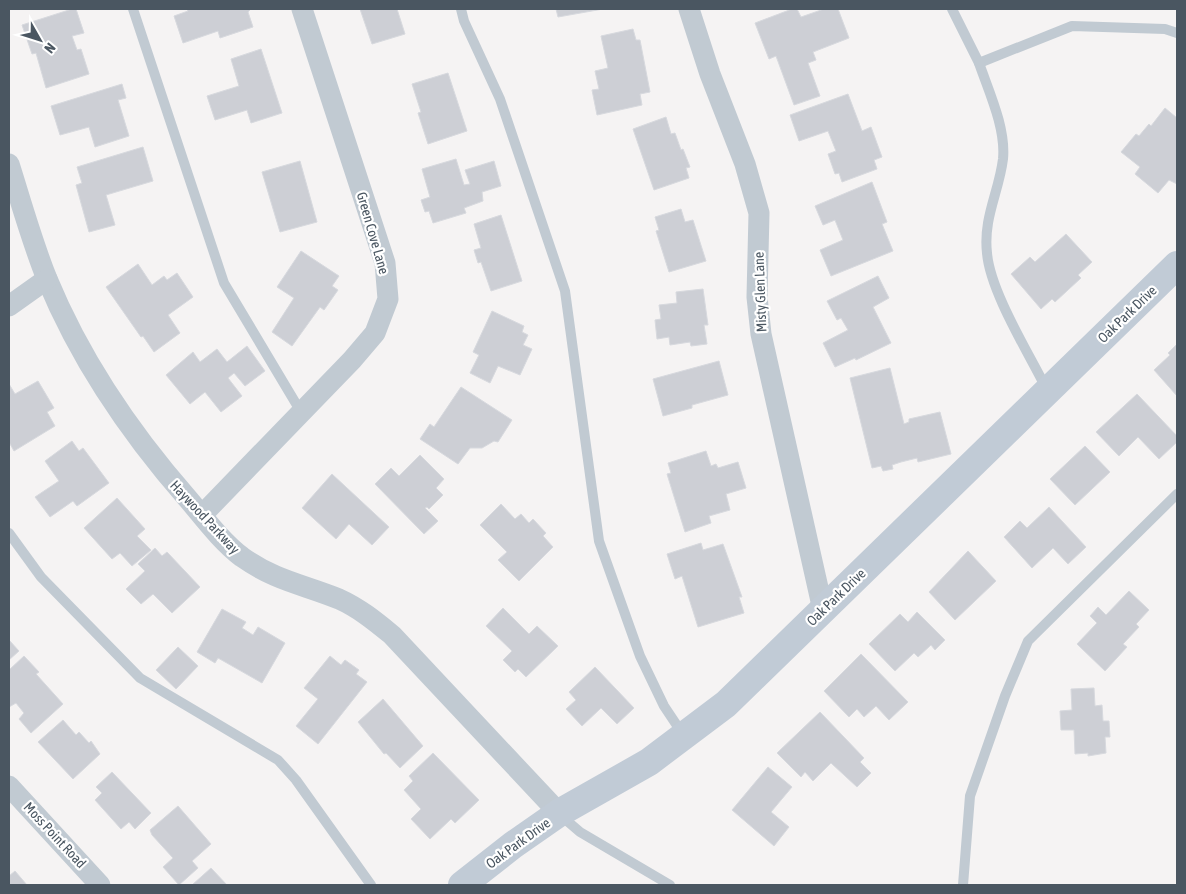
<svg xmlns="http://www.w3.org/2000/svg" width="1186" height="894" viewBox="0 0 1186 894" font-family="'Asap Condensed',sans-serif">
  <style>
    .building { fill: #cdcfd5; stroke: #d7d9de }
    .lines { fill: none; stroke-linecap: round; stroke-linejoin: round }
    .lane { stroke: #c1cad2; stroke-width: 10 }
    .street { stroke: #c1cad2; stroke-width: 21 }
    .secondary { stroke: #c1cbd6; stroke-width: 28 }
    .labels { text-anchor: middle; stroke-width: 4.5; stroke-linejoin: round; paint-order: stroke }
    .street-label { font-size: 14px; fill: #4a5661; stroke: #fff }
  </style>
  <rect width="100%" height="100%" fill="#f5f3f3"/>
  <g class="building">
    <path d="M72,9H76L84,33L72,36L77,50L81,49L89,74L46,88L36,53L32,54L22,25Z"/>
    <path d="M187,9H251L248,12L253,27L220,38L218,31L183,43L174,16L188,11Z"/>
    <path d="M360,9H397L405,34L372,44Z"/>
    <path d="M556,9H603L558,17Z"/>
    <path d="M792,9H797L801,17L824,9H838L849,38L813,52L816,60L808,63L820,96L794,105L776,56L769,59L755,23Z"/>
    <path d="M633,29L636,40H640L650,92L640,94L642,105L597,115L592,90L599,89L595,71L608,68L601,36Z"/>
    <path d="M261,49L282,113L251,123L247,110L215,120L207,96L239,86L231,59Z"/>
    <path d="M448,73L467,131L428,144L418,113L421,112L412,84Z"/>
    <path d="M122,84L126,98L118,100L129,136L95,147L89,127L60,135L51,106Z"/>
    <path d="M848,94L862,131L871,127L882,157L874,160L877,169L842,182L839,173L835,174L828,154L836,151L828,131L799,141L790,115Z"/>
    <path d="M1165,108L1177,118V184L1169,180L1158,193L1135,174L1140,167L1121,152L1136,134L1139,136L1149,124L1151,126Z"/>
    <path d="M666,117L671,134L675,133L681,150L683,149L690,167L686,168L689,178L654,190L633,129Z"/>
    <path d="M143,147L153,181L106,195L115,225L89,232L76,185L82,183L77,167Z"/>
    <path d="M456,159L464,185L470,184L465,170L494,161L501,186L482,192L483,201L464,208L466,213L433,223L429,211L425,212L421,200L430,197L422,169Z"/>
    <path d="M300,161L317,222L280,232L262,172Z"/>
    <path d="M872,182L887,222L882,224L893,251L831,276L820,250L843,240L835,220L823,225L815,206Z"/>
    <path d="M681,209L685,222L693,220L706,261L669,272L656,231L659,230L655,217Z"/>
    <path d="M501,215L522,281L491,291L481,262L478,263L474,250L481,248L474,224Z"/>
    <path d="M1066,234L1092,262L1078,275L1081,278L1055,302L1052,299L1041,309L1011,274L1030,257L1035,262Z"/>
    <path d="M301,251L339,276L332,286L338,290L324,310L320,307L292,346L272,332L294,298L277,287Z"/>
    <path d="M138,264L152,285L164,276L167,280L177,273L193,297L168,315L180,333L154,352L143,336L141,337L106,287Z"/>
    <path d="M878,276L889,298L873,307L891,343L856,360L855,358L835,367L823,343L848,330L841,318L837,320L827,301Z"/>
    <path d="M703,289L708,325H704L707,344L691,346L690,342L670,345L669,337L657,339L655,320L661,319L659,305L677,303L676,292Z"/>
    <path d="M492,311L524,326L522,332L528,335L523,345L532,349L520,375L498,366L490,383L470,373L479,355L473,352Z"/>
    <path d="M1177,344V396L1154,370L1170,355L1168,353Z"/>
    <path d="M247,346L265,371L245,386L234,373L228,378L242,396L221,412L205,392L190,404L166,375L193,352L200,362L217,349L227,362Z"/>
    <path d="M719,361L728,395L692,405V408L663,416L653,379Z"/>
    <path d="M890,368L904,424L909,422V419L940,412L951,454L918,462L917,458L901,462L892,465L893,469L883,471L881,466L872,468L850,378Z"/>
    <path d="M38,381L54,408L47,412L55,426L14,451L9,442V384L15,394Z"/>
    <path d="M461,387L512,420L498,442L494,441L482,448H470L458,464L420,439L430,424L434,427Z"/>
    <path d="M1137,394L1177,436V442L1159,459L1138,437L1119,456L1096,432Z"/>
    <path d="M72,441L79,451L83,448L109,483L77,506L73,501L50,517L35,497L59,481L45,461Z"/>
    <path d="M1085,446L1110,472L1075,505L1050,479Z"/>
    <path d="M706,451L711,466L716,464L718,468L738,462L746,488L726,494L730,510L709,516L711,523L685,532L667,474L671,473L668,463Z"/>
    <path d="M420,455L444,479L436,488L443,495L429,509L427,507L425,508L438,521L424,534L375,484L391,468L399,476Z"/>
    <path d="M332,474L389,527L372,545L349,524L336,539L302,508Z"/>
    <path d="M117,498L145,529L137,536L151,550L132,566L120,553L112,559L84,528Z"/>
    <path d="M501,504L515,519L521,514L529,523L533,519L546,533L543,536L553,547L519,581L498,560L507,552L480,525Z"/>
    <path d="M1049,507L1086,547L1068,564L1053,548L1032,568L1004,537L1020,521L1027,528Z"/>
    <path d="M701,543L703,550L723,544L742,597H739L744,613L698,627L682,576L675,579L667,554Z"/>
    <path d="M155,548L162,556L167,552L200,587L172,613L153,594L141,604L126,589L145,571L138,564Z"/>
    <path d="M968,551L996,581L955,620L929,592Z"/>
    <path d="M1129,591L1149,610L1136,624L1139,627L1123,644L1127,647L1105,671L1077,644L1097,623L1090,616L1098,607L1106,615Z"/>
    <path d="M503,608L529,634L537,626L558,646L526,677L518,669L515,672L503,660L512,651L486,626Z"/>
    <path d="M222,609L246,622L242,628L253,635L258,627L285,643L262,683L218,658L215,663L197,652Z"/>
    <path d="M917,612L945,640L935,650L931,645L918,657L914,653L895,671L869,644L900,614L908,622Z"/>
    <path d="M9,640L19,651L9,660Z"/>
    <path d="M178,647L198,666L176,689L156,670Z"/>
    <path d="M861,654L908,702L889,720L876,706L864,717L857,709L849,717L824,691Z"/>
    <path d="M24,656L39,672L36,674L63,704L31,733L19,719L24,713L16,703L9,707V670Z"/>
    <path d="M330,656L341,665L345,660L359,670L356,674L367,682L318,744L296,726L318,699L304,688Z"/>
    <path d="M595,667L634,708L617,724L601,708L582,726L566,709L576,700L569,692Z"/>
    <path d="M1094,688L1095,706L1102,705L1103,721H1109L1110,737H1105L1106,753L1088,756V753L1075,754L1074,730H1061L1060,711L1072,710L1071,689Z"/>
    <path d="M383,699L423,746L400,768L386,753L384,754L358,722Z"/>
    <path d="M820,712L864,758L860,762L871,773L857,787L831,763L813,781L805,772L801,777L777,753Z"/>
    <path d="M63,720L76,735L79,732L89,743L91,741L100,754L73,779L38,742Z"/>
    <path d="M433,753L479,800L455,823L451,819L430,839L411,819L421,809L404,790L413,781L409,776Z"/>
    <path d="M768,767L792,787L771,812L789,827L774,846L732,810Z"/>
    <path d="M112,772L151,813L135,829L129,822L121,829L95,800L102,793L96,787Z"/>
    <path d="M178,806L211,844L192,861L198,868L179,885L163,867L173,858L152,835L150,830Z"/>
    <path d="M211,868L227,885H192Z"/>
    <path d="M15,871L27,885H9V876Z"/>
  </g>
  <g class="lines">
    <g class="lane">
      <path d="M133,9L224,283L301,412"/>
      <path d="M461,9L464,21L500,99L565,291L599,541L640,656L664,706L684,736"/>
      <path d="M952,9L979,63L1072,26L1165,29L1177,33"/>
      <path d="M979,63C989,92 1006,128 1003,159C999,192 983,218 987,253C990,291 1028,352 1046,388"/>
      <path d="M9,533L41,577L140,678L278,760L296,780L371,885"/>
      <path d="M559,814L580,832L670,885"/>
      <path d="M963,885L970,796L1005,696L1028,641L1177,494"/>
    </g>
    <g class="street">
      <path d="M689,9L710,74L745,164L759,213L757,297L761,334L823,610"/>
      <path d="M9,164C21,202 32,242 47,279C80,359 131,434 188,499C204,518 222,542 242,557C276,581 302,584 339,599C359,608 375,621 392,635L559,813"/>
      <path d="M9,306L47,279"/>
      <path d="M202,515L352,360L375,333L388,299L385,263L302,9"/>
      <path d="M9,786L100,885"/>
    </g>
    <path class="secondary" d="M462,885L513,845L559,813L649,762L726,704L1177,265"/>
  </g>
  <g class="labels">
    <g class="street-label">
      <text transform="translate(373 233) rotate(74)" y="5">Green Cove Lane</text>
      <text transform="translate(760 292) rotate(-92)" y="5">Misty Glen Lane</text>
      <text transform="translate(1127 314) rotate(-44)" y="5">Oak Park Drive</text>
      <text transform="translate(205 517) rotate(47)" y="5">Haywood Parkway</text>
      <text transform="translate(836 597) rotate(-44)" y="5">Oak Park Drive</text>
      <text transform="translate(55 835) rotate(47)" y="5">Moss Point Road</text>
      <text transform="translate(518 843) rotate(-36)" y="5">Oak Park Drive</text>
    </g>
  </g>
  <rect width="1186" height="894" fill="none" stroke="#4a5661" stroke-width="20"/>
  <g transform="translate(40 40) rotate(129)" stroke="#ffffff" stroke-width="4" paint-order="stroke">
  <path d="M0-4L9 19L0 12L-9 19Z" fill="#4a5661"/>
  <text y="-8" font-size="14" font-weight="bold" text-anchor="middle" fill="#4a5661">N</text>
  </g>
</svg>
